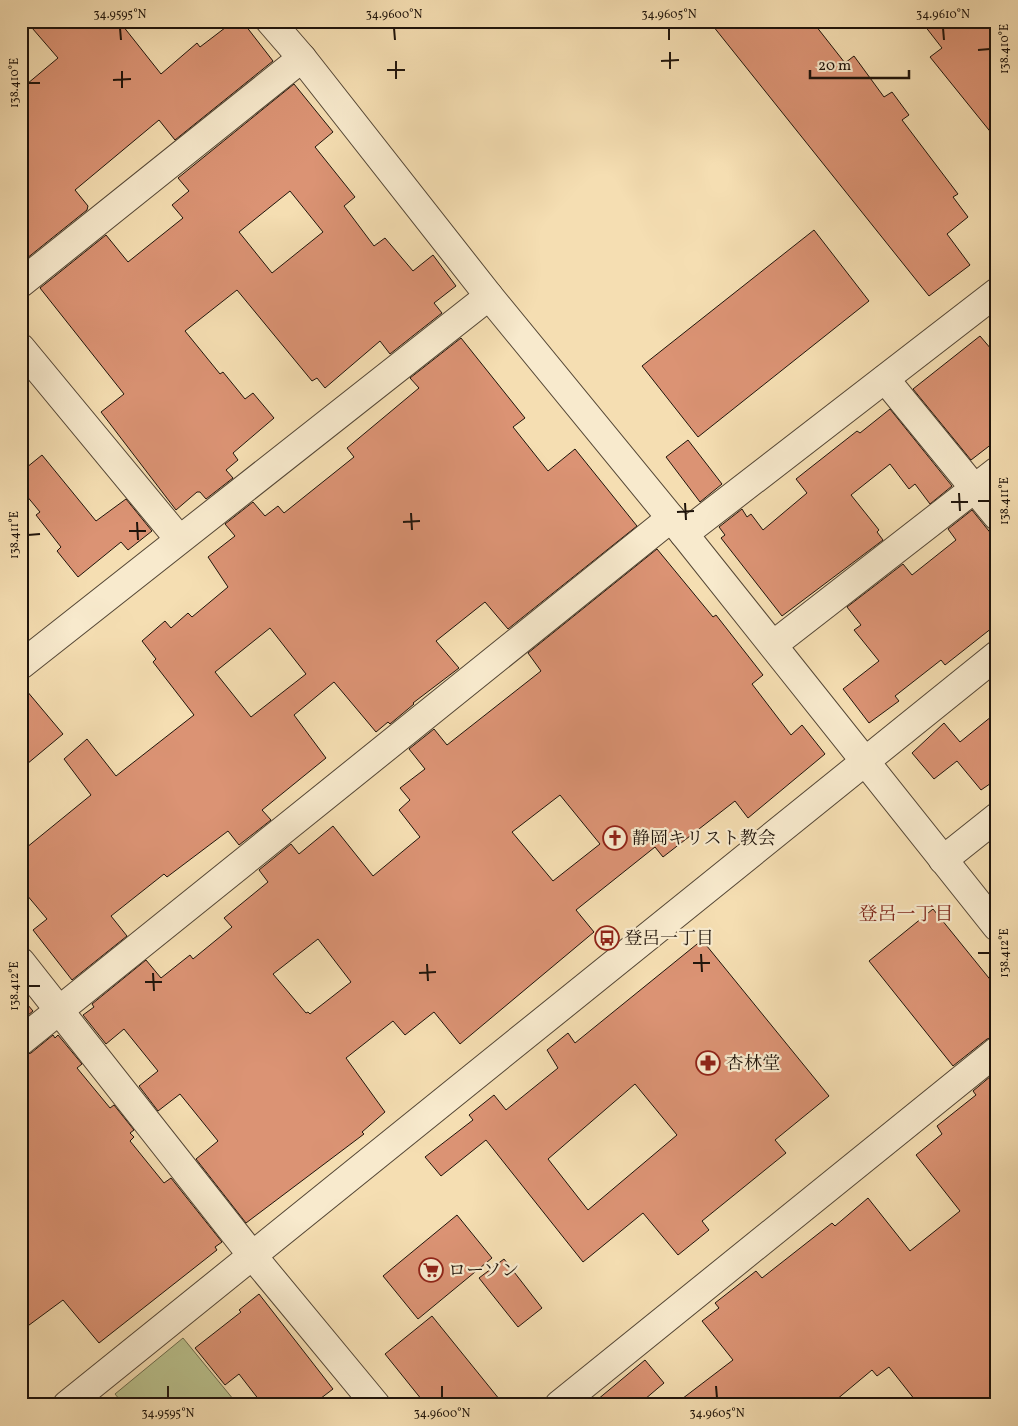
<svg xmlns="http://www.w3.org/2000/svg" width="1018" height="1426" viewBox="0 0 1018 1426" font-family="Vollkorn,'Noto Serif JP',serif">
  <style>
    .green { fill: #bac28e; stroke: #6c6b4c }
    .building { fill: #db9374; stroke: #1f140b; fill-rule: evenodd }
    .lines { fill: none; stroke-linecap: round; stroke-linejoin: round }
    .minor-casing { stroke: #544635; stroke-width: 30 }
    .tertiary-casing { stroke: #544635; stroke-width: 30 }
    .minor { stroke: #f8eacd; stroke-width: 28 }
    .tertiary { stroke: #f8eacd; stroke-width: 28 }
    .ticks { fill: none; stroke: #1f140b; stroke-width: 2 }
    .labels { text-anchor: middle; stroke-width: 4.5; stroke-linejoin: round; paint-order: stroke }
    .poi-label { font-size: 18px; fill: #1f140b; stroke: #f8eacd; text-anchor: start }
    .neighbourhood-label { font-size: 19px; fill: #7a1f14; stroke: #f8eacd }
    .neatline { fill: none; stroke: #1f140b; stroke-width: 2 }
    .ticks-label { font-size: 12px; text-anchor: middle; fill: #1f140b }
  </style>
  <rect width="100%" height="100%" fill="#f5deb2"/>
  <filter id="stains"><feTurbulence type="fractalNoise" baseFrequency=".004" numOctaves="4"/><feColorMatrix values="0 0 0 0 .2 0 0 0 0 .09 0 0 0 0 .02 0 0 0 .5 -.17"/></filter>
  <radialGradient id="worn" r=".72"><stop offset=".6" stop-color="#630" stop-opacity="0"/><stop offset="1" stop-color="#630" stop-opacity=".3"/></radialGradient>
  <path class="green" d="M183,1338L238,1405H124L115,1394Z"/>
  <g class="building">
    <path d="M26,21H119L161,74L197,43L200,47L234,21H242L273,61L175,140L159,120L75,190L88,206L87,210L21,263V89L58,58Z"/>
    <path d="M709,21H812L845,63L854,56L884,97L892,92L909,115L902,120L958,194L953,197L968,217L947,234L970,265L929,296Z"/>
    <path d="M921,21H997V140L930,57L942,48Z"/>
    <path d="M294,84L333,132L315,147L355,197L344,206L374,246L385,238L413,271L433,255L456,286L434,303L442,313L390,354L380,341L325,388L317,378L312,381L237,290L185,331L220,374L223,372L245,399L253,393L274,418L233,453L238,460L226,470L233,478L206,499L200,492H197L176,510L101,412L124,394L40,288L106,235L128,262L183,218L172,205L189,191L178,178ZM290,191L323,232L272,273L239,232Z"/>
    <path d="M814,230L869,301L698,437L642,366Z"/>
    <path d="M980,336L997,356V440L971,460L913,389Z"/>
    <path d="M461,338L525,418L513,427L548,471L575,449L637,526L508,629L485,602L436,641L459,668L413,703L414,704L390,724L388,722L376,732L334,682L294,715L326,758L262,810L271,820L239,845L228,831L167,877L164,874L111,916L127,936L72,980L33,930L47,919L21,888V852L91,795L64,759L87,739L116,776L194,715L153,662L156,659L142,641L165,621L171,628L188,613L192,617L228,587L208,557L235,536L225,524L253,502L265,516L278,506L284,513L354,457L347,448L419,388L410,378ZM270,628L306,674L251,717L215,672Z"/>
    <path d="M890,409L952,486L930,504L915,484L909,489L890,464L851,495L879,530L877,532L883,540L782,616L721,538L725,535L719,527L742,509L747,517L751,514L763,530L807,493L796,479L857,431L860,433Z"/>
    <path d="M688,440L722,484L700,502L666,457Z"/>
    <path d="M42,455L96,521L126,499L152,531L128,550L121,542L78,577L57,551L61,547L36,515L40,512L21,489V472Z"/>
    <path d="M972,510L997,541V624L945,665L941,660L895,696L899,701L869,723L843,689L879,661L854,630L861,625L847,607L903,564L912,575L956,540L948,529Z"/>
    <path d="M657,549L713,617L716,615L763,675L752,684L791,735L802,725L825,754L748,818L735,801L663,857L655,847L576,910L594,932L460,1044L434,1012L405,1035L393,1021L346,1058L385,1112L362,1132L364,1134L246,1223L196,1159L218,1141L180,1094L158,1111L139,1086L158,1071L124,1029L106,1044L83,1015L94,1007L92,1004L146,960L161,978L190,955L193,959L232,927L224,918L268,882L259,870L291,844L299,854L333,826L373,876L420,837L399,810L410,800L400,788L425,769L409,749L434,729L447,745L541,671L528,653ZM560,795L600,844L553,881L512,832ZM318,939L351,982L310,1014L308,1012L306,1013L273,974Z"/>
    <path d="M21,684L63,734L21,769Z"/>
    <path d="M997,712V779L981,790L957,761L934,779L912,753L944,723L960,742Z"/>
    <path d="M933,909L997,988V1036L987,1039L953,1066L869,961Z"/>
    <path d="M702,940L829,1096L775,1140L786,1153L702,1221L709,1230L678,1255L643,1213L583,1262L486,1140L441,1176L425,1157L473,1120L469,1115L494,1095L506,1110L558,1068L547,1050L568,1033L575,1043ZM635,1084L677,1135L588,1210L548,1159Z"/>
    <path d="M21,997L33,1011L21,1021Z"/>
    <path d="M53,1035L55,1038L58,1035L82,1064L77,1068L110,1108L114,1105L134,1130L130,1133L134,1137L130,1141L164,1183L171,1178L222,1242L215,1247L217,1250L99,1343L63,1300L21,1331V1056L31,1053Z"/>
    <path d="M997,1071V1405H919L889,1367L877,1376L872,1370L830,1405H674L733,1360L702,1321L719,1308L715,1303L756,1271L762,1278L832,1223L835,1226L868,1198L910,1251L960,1211L916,1155L942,1134L937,1126L976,1095L973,1091Z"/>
    <path d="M457,1215L492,1258L418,1319L383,1276Z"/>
    <path d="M504,1259L542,1308L518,1327L479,1278Z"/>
    <path d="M259,1294L333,1389L312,1405H263L239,1374L225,1385L195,1348L241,1312L239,1310Z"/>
    <path d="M432,1316L504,1405H426L385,1354Z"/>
    <path d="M645,1360L664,1383L638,1405H591Z"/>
  </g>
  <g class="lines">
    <g class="minor-casing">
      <g id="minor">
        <path d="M270,21L302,58L489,296L684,534L997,927"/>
        <path d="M21,283L302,58"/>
        <path d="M21,348L179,539"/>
        <path d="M885,379L997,516"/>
        <path d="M684,534L997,292"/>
        <path d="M773,645L997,471"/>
        <path d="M21,665L489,296"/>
        <path d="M943,860L997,817"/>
        <path d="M21,962L251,1254L376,1405"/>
        <path d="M21,1041L671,518"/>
        <path d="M559,1405L997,1051"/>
      </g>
    </g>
    <g class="tertiary-casing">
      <path id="tertiary" d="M67,1405L997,655"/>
    </g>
    <use href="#minor" class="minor"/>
    <use href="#tertiary" class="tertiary"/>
  </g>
  <path class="ticks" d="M120,28L121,40M394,28L395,40M669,28V40M943,28L944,40M978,50L990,49M670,52V69M396,61V79M661,61L679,60M387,70H405M122,71V88M113,80L131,79M28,83H40M959,493L960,511M978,501H990M951,502H968M685,503L686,520M677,512L694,511M411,513L412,530M137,522L138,540M403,522L420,521M129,531H146M28,535L40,534M978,953H990M701,954L702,972M693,963H710M427,964L428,981M153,973L154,991M419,973L436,972M145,982H162M28,986H40M168,1386V1398M442,1386V1398M716,1386L717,1398"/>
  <defs>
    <g id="church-ring" transform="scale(1.25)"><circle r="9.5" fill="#f8eacd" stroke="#8f2418" stroke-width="1.5"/><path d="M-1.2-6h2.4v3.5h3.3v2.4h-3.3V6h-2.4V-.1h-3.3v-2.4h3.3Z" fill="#8f2418"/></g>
    <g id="bus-ring" transform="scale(1.25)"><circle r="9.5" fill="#f8eacd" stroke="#8f2418" stroke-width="1.5"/><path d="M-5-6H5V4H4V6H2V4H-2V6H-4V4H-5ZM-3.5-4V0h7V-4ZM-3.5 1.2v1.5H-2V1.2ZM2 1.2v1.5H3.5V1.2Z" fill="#8f2418"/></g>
    <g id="pharmacy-ring" transform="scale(1.25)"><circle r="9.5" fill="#f8eacd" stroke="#8f2418" stroke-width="1.5"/><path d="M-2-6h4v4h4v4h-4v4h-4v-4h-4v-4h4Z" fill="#8f2418"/></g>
    <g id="supermarket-ring" transform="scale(1.25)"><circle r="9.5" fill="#f8eacd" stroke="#8f2418" stroke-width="1.5"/><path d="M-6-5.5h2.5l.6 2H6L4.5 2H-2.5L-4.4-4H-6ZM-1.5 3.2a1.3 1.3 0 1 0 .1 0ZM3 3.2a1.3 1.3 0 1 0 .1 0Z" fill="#8f2418"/></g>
  </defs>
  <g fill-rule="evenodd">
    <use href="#church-ring" x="615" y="838"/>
    <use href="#bus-ring" x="607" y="938"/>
    <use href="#pharmacy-ring" x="708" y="1063"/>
    <use href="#supermarket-ring" x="431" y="1270"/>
  </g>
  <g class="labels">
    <g class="poi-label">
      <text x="632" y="844">静岡キリスト教会</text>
      <text x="624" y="944">登呂一丁目</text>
      <text x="726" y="1069">杏林堂</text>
      <text x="448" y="1276">ローソン</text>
    </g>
    <g class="neighbourhood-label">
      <text x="906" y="920">登呂一丁目</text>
    </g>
  </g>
  <rect width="1018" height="1426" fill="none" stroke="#f5deb2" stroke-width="55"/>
  <path d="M810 70v8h99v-8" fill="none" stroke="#1f140b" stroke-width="2.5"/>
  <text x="818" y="70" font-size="15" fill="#1f140b" stroke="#f8eacd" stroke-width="4" paint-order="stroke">20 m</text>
  <rect x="28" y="28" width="962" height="1370" class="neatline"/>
  <g class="ticks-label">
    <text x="120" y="18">34.9595°N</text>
    <text x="394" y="18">34.9600°N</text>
    <text x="669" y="18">34.9605°N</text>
    <text x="943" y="18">34.9610°N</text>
    <text transform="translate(1004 49) rotate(-90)" y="4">138.410°E</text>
    <text transform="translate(14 83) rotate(-90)" y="4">138.410°E</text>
    <text transform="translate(1004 501) rotate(-90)" y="4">138.411°E</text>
    <text transform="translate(14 535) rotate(-90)" y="4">138.411°E</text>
    <text transform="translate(1004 953) rotate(-90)" y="4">138.412°E</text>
    <text transform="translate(14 986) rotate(-90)" y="4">138.412°E</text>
    <text x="168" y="1417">34.9595°N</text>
    <text x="442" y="1417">34.9600°N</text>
    <text x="717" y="1417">34.9605°N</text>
  </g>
  <rect width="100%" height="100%" filter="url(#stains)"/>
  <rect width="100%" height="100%" fill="url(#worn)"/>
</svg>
